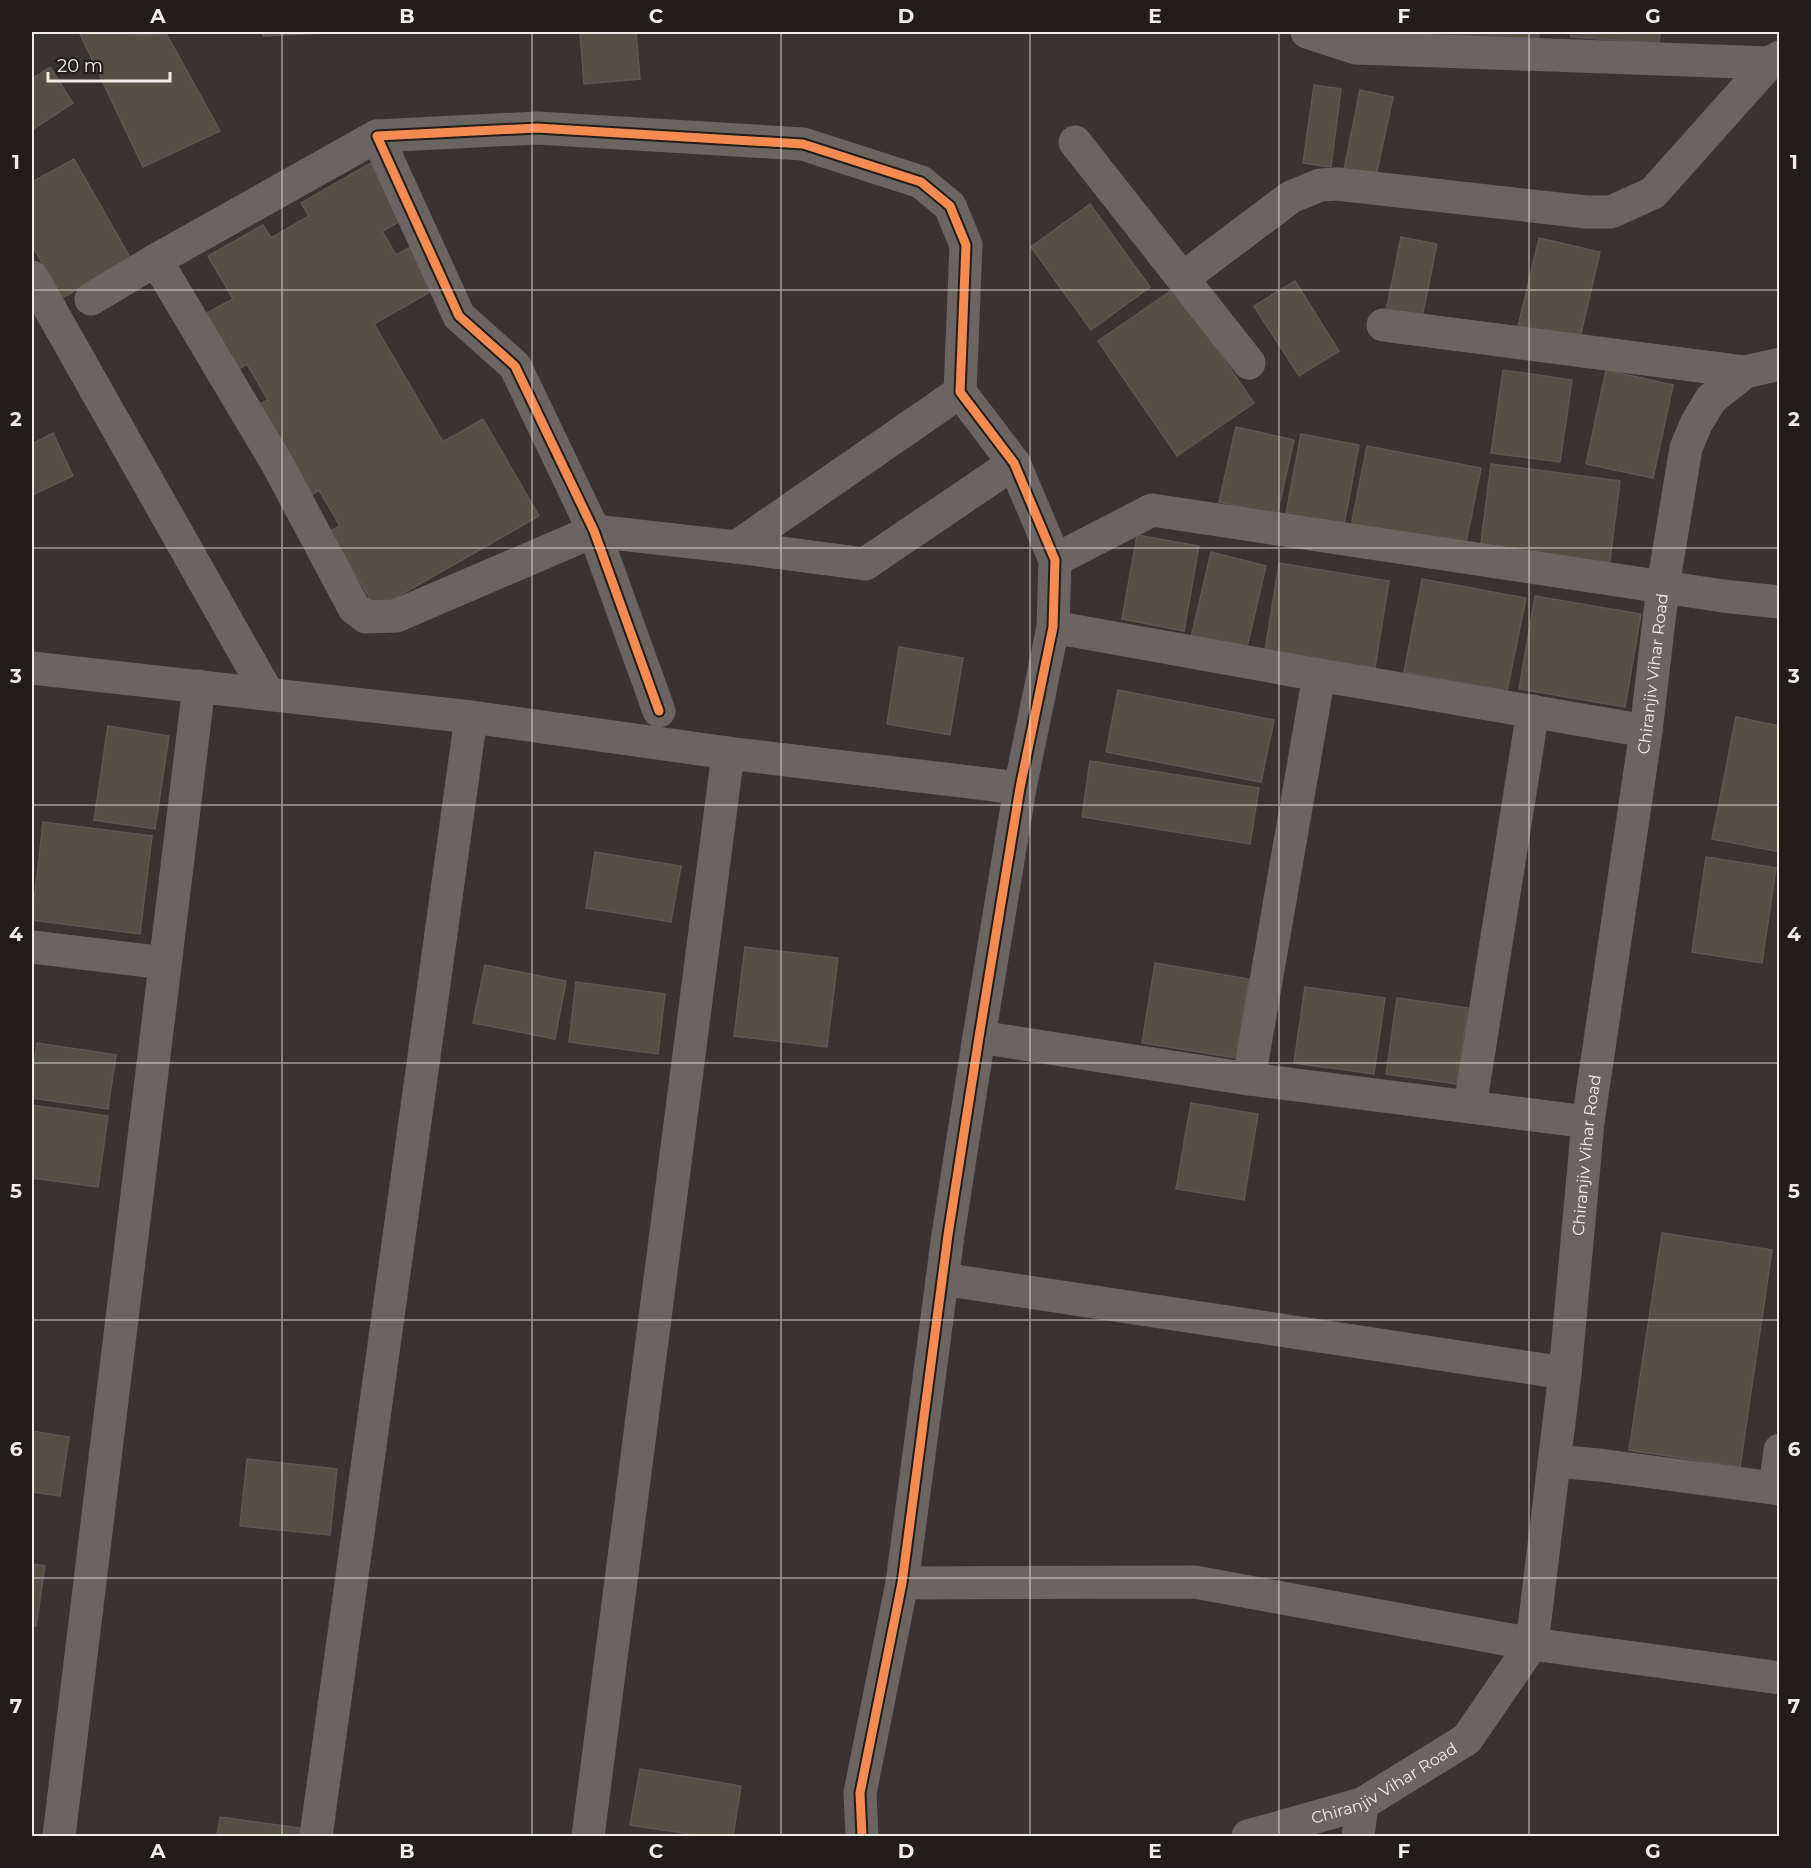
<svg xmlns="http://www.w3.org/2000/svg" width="1811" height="1868" viewBox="0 0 1811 1868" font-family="Montserrat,sans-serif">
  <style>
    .building { fill: #535046; stroke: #5b5955; stroke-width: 1.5 }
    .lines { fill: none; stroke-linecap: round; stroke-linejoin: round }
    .minor { stroke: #6b6561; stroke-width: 33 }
    .cycleway-casing { stroke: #201d1a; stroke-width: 13 }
    .cycleway { stroke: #f68b52; stroke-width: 9 }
    .grid { fill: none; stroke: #f0ede8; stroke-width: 1.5; stroke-opacity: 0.55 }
    .labels { text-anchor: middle; stroke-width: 4.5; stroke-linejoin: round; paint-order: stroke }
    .street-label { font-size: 16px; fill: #f0ede8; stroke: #201d1a }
    .neatline { fill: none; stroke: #f0ede8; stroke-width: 2 }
    .grid-label { font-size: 20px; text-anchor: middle; font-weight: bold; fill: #f0ede8 }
  </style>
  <rect width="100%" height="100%" fill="#383531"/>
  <g class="building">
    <path d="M262,32H344L263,36Z"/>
    <path d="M580,32H636L640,79L584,84Z"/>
    <path d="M1375,32H1539L1538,46Z"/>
    <path d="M1571,32H1660L1659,43L1571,37Z"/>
    <path d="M80,34L167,35L220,131L143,167Z"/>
    <path d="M50,67L73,103L32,130V79Z"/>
    <path d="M1314,85L1341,89L1331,167L1303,163Z"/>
    <path d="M1360,90L1393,97L1374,185L1342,179Z"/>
    <path d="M74,159L131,259L62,298L32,245V182Z"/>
    <path d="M371,163L404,219L382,231L396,255L418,243L442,285L374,324L443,442L483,419L539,516L376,609L330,531L340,526L319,490L310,496L258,405L268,400L247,364L237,370L205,314L233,299L208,256L263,225L271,238L309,216L301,203Z"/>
    <path d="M1090,204L1150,287L1091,330L1031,247Z"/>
    <path d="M1401,237L1437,244L1422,318L1386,311Z"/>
    <path d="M1539,238L1600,252L1579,342L1518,327Z"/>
    <path d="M1295,281L1339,351L1299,376L1254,306Z"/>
    <path d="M1175,288L1254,403L1177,456L1098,341Z"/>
    <path d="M1503,370L1572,380L1560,462L1491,453Z"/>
    <path d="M1606,370L1673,385L1653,478L1586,464Z"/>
    <path d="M1236,427L1294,440L1277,515L1219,502Z"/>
    <path d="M53,433L73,476L32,495V444Z"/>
    <path d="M1301,434L1359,445L1342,535L1284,524Z"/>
    <path d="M1367,446L1481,468L1464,553L1350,531Z"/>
    <path d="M1491,464L1620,481L1609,568L1480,551Z"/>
    <path d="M1137,535L1199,546L1184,631L1122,619Z"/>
    <path d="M1211,552L1266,566L1245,656L1190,642Z"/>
    <path d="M1279,563L1389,581L1375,668L1265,651Z"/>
    <path d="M1422,579L1526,598L1507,691L1404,672Z"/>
    <path d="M1535,596L1641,614L1625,707L1519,689Z"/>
    <path d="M899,647L963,658L950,735L887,724Z"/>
    <path d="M1118,690L1274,720L1261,782L1106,752Z"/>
    <path d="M1736,717L1780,726V852L1712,839Z"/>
    <path d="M108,726L169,736L155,829L94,820Z"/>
    <path d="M1090,761L1259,788L1250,844L1082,817Z"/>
    <path d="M43,822L152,836L140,934L32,920Z"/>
    <path d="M595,852L681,866L671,922L586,908Z"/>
    <path d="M1706,857L1776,868L1762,963L1692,952Z"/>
    <path d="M745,947L838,958L827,1047L734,1036Z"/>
    <path d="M1155,963L1249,979L1236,1058L1142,1043Z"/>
    <path d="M485,965L566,981L555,1039L473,1023Z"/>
    <path d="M576,982L665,994L658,1054L569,1042Z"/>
    <path d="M1305,987L1385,998L1374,1074L1294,1063Z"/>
    <path d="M1397,998L1468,1008L1457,1084L1386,1074Z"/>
    <path d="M37,1043L116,1055L108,1109L32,1098V1079Z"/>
    <path d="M1191,1103L1258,1114L1244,1200L1176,1189Z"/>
    <path d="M32,1105L108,1116L98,1187L32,1178Z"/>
    <path d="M1662,1233L1772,1250L1740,1467L1629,1450Z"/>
    <path d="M32,1431L69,1437L60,1496L32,1492Z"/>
    <path d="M247,1459L337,1469L330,1535L240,1526Z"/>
    <path d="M32,1564L45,1566L36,1626L32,1625Z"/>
    <path d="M640,1769L741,1786L733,1836H703L630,1825Z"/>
    <path d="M220,1817L306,1829L305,1836H217Z"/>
  </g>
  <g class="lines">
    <g class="minor">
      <path d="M1307,32L1356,48L1769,63"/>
      <path d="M1075,142L1249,363"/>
      <path d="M156,260L377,136"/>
      <path d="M32,277L268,694"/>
      <path d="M1183,278L1291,197L1320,185L1337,184L1586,212H1611L1653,193L1769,63L1780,57"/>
      <path d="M91,299L156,260L278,465L354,608L366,617L396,616L594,531L736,547L960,392"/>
      <path d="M1383,325L1745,372"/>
      <path d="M736,547L865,564L1014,463"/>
      <path d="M1055,560L1152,510L1723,596L1780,602"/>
      <path d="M1053,627L1319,675L1646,731"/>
      <path d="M32,668L471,717L728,753L1020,788"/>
      <path d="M659,711L594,531L515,366L459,316L377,136L537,128L803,144L921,182L950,206L966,245L960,392L1014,463L1055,560L1053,627L1020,788L979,1037L948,1235L902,1583L860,1793L862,1836"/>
      <path d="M32,947L165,963"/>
      <path d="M979,1037L1249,1079L1588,1122"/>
      <path d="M1249,1079L1319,675"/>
      <path d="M1470,1107L1533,711"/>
      <path d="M942,1279L1565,1373"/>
      <path d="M1555,1461L1599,1465L1780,1489"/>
      <path d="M1775,1488L1780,1450"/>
      <path d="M902,1583L1195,1582L1532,1644L1780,1678"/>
      <path d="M59,1836L199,686"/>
      <path d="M316,1836L471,717"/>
      <path d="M588,1836L728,753"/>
      <path id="s1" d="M1248,1836L1362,1804L1467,1739L1532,1644L1565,1373L1588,1122L1646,731L1663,586L1686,448L1696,424L1711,399L1745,372L1780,364"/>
      <path d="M1358,1836L1362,1804"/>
    </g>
    <g class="cycleway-casing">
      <path id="cycleway" d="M659,711L594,531L515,366L459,316L377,136L537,128L803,144L921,182L950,206L966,245L960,392L1014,463L1055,560L1053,627L1020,788L979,1037L948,1235L902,1583L860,1793L862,1836"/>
    </g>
    <use href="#cycleway" class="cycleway"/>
  </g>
  <path class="grid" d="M282,32V1836M532,32V1836M781,32V1836M1030,32V1836M1279,32V1836M1529,32V1836M32,290H1780M32,548H1780M32,805H1780M32,1063H1780M32,1320H1780M32,1578H1780"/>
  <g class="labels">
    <g class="street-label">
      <text dy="6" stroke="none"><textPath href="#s1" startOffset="1335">Chiranjiv Vihar Road</textPath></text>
      <text dy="6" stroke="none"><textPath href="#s1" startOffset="849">Chiranjiv Vihar Road</textPath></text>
      <text dy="6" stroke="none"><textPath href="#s1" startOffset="147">Chiranjiv Vihar Road</textPath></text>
    </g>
  </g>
  <rect width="1811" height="1868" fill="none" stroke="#201d1a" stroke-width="66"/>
  <path d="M48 72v9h122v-9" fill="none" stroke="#f0ede8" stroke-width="3"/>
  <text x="57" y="72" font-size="18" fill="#f0ede8" stroke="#201d1a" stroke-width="4.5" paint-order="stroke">20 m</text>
  <rect x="33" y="33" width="1745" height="1802" class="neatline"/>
  <g class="grid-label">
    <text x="158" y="23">A</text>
    <text x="407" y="23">B</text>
    <text x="656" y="23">C</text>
    <text x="906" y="23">D</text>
    <text x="1155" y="23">E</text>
    <text x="1404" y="23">F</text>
    <text x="1653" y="23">G</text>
    <text x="16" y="169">1</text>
    <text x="1794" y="169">1</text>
    <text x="16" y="426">2</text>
    <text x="1794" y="426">2</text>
    <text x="16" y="683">3</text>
    <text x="1794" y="683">3</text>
    <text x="16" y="941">4</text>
    <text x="1794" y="941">4</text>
    <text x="16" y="1198">5</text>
    <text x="1794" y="1198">5</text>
    <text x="16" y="1456">6</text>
    <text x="1794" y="1456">6</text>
    <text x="16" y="1713">7</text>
    <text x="1794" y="1713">7</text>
    <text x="158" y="1858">A</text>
    <text x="407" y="1858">B</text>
    <text x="656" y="1858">C</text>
    <text x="906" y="1858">D</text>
    <text x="1155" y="1858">E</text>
    <text x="1404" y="1858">F</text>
    <text x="1653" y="1858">G</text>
  </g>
</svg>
